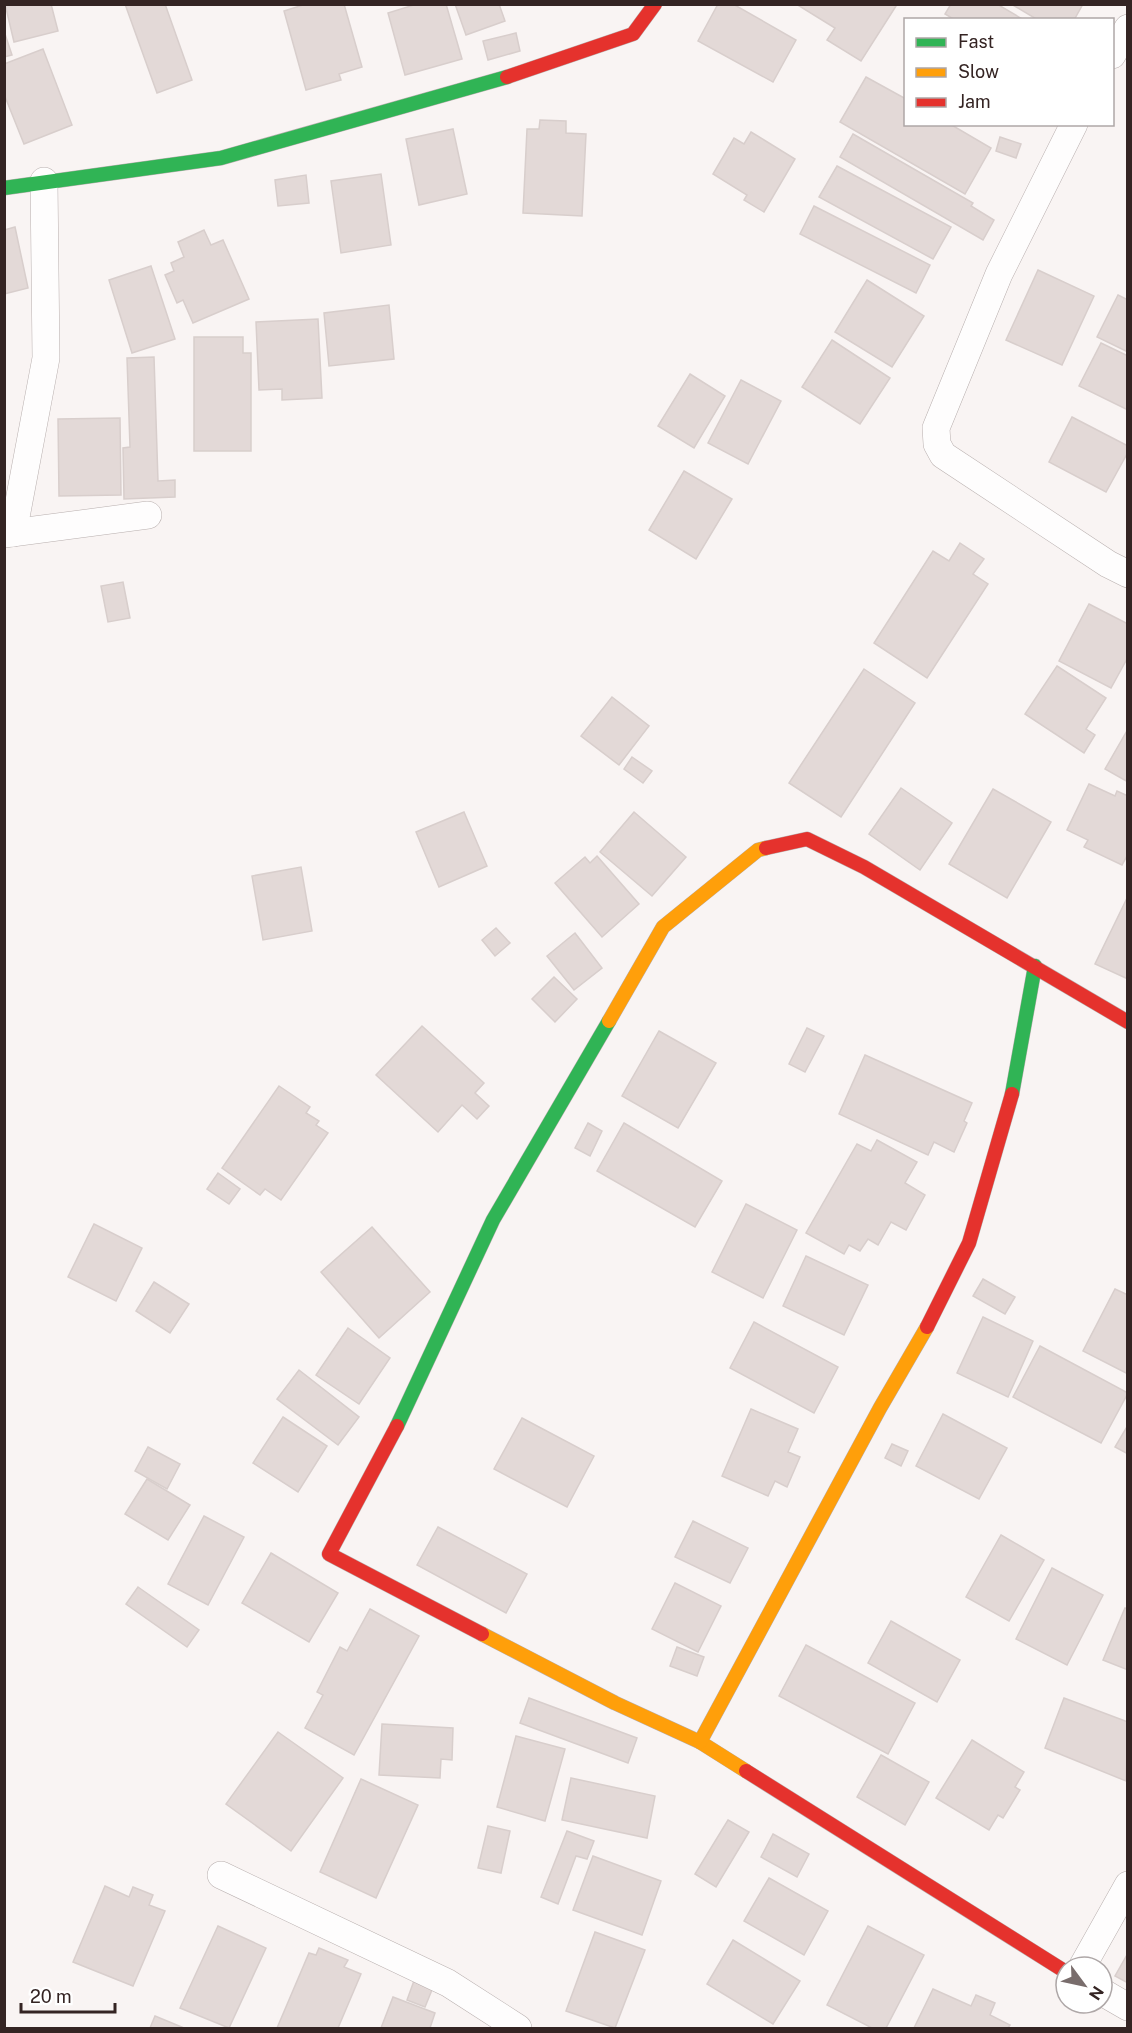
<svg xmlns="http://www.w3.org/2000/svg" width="1132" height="2033" viewBox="0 0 1132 2033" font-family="'Public Sans',sans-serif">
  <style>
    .building { fill: #e3d9d7; stroke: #d8cecc; stroke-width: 1.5 }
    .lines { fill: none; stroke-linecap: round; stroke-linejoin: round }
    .street-casing { stroke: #b8afae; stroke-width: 28 }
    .fast-casing { stroke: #b8afae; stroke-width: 15 }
    .slow-casing { stroke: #b8afae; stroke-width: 15 }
    .jam-casing { stroke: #b8afae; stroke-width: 15 }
    .street { stroke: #fefdfd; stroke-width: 27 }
    .fast { stroke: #30b455; stroke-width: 14 }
    .slow { stroke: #ff9f0a; stroke-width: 14 }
    .jam { stroke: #e5322d; stroke-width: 14 }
  </style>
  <rect width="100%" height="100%" fill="#f9f4f3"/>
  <g class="building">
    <path d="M5,4H51L58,31L14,42Z"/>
    <path d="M125,4H165L192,80L157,93Z"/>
    <path d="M306,4H344L362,67L339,74L341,80L306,90L284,11Z"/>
    <path d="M417,4H446L462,59L405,75L388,13Z"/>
    <path d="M455,4H499L505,21L466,35Z"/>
    <path d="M718,4H733L796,40L773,82L698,41Z"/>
    <path d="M796,4H894L896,6L861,61L827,40L835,28Z"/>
    <path d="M951,4H997L1024,20H955L945,14Z"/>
    <path d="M1011,4H1083L1074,20H1038Z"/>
    <path d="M4,31L12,55L4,57Z"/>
    <path d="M516,33L520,51L488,60L483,41Z"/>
    <path d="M43,49L72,125L24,144L4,94V64Z"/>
    <path d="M866,77L906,99V124H950L991,148L965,194L840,122Z"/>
    <path d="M540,120L566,121V133L586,134L582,216L523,213L527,129H539Z"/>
    <path d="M453,129L467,194L419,205L406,139Z"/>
    <path d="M751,132L795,159L764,212L744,200L747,195L713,174L734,138L744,144Z"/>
    <path d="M853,134L973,203L971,206L994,220L983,240L840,157Z"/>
    <path d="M1000,137L1021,144L1016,158L996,151Z"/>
    <path d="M837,166L951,227L933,259L819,197Z"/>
    <path d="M381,174L391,245L341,253L331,181Z"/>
    <path d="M306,175L309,203L278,206L275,180Z"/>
    <path d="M814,206L930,265L916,293L800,234Z"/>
    <path d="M15,227L28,288L4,294V230Z"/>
    <path d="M204,230L211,245L223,240L249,299L193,323L183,300L177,303L165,275L174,271L171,263L184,257L178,242Z"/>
    <path d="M151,266L175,339L132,353L109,280Z"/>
    <path d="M1038,270L1094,296L1062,365L1006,340Z"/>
    <path d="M867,280L924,316L892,367L835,332Z"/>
    <path d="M1118,295L1128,300V352L1097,337Z"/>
    <path d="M389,305L394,359L329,366L324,313Z"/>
    <path d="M318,319L322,398L282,400V389L259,390L256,322Z"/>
    <path d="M194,337H243V353H251V451H194Z"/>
    <path d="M832,340L890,378L860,424L802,387Z"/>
    <path d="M1101,343L1128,356V410L1079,386Z"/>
    <path d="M154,357L158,481L175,480V497L124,499L123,448L130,447L127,358Z"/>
    <path d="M690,374L725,396L694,448L658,426Z"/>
    <path d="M741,380L781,401L748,464L708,443Z"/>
    <path d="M1072,417L1128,446V452L1106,492L1049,462Z"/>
    <path d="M120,418L121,495L59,496L58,419Z"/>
    <path d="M684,471L732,499L696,559L649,530Z"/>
    <path d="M960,543L984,559L973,574L988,584L927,678L874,643L933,551L949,561Z"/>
    <path d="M123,582L130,618L108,622L101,586Z"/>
    <path d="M1089,604L1128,624V657L1111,688L1059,661Z"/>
    <path d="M1057,666L1106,698L1086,729L1095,735L1084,753L1025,714Z"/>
    <path d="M864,669L915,703L841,817L789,783Z"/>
    <path d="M612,697L649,726L619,765L581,736Z"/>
    <path d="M1128,729V782L1105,769Z"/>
    <path d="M632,757L652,771L643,783L624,769Z"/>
    <path d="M1089,784L1115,796L1117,791L1128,796V854L1122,865L1084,847L1088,840L1067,830Z"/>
    <path d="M901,788L952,823L920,870L869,834Z"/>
    <path d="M993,789L1051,822L1007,898L949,864Z"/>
    <path d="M464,812L487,866L439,887L416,832Z"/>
    <path d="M634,812L686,857L652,896L600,852Z"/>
    <path d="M597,856L639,904L602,937L555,883L585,857L590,863Z"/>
    <path d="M301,867L312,931L263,940L252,876Z"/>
    <path d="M1128,896V979L1095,964Z"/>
    <path d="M496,928L510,943L495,956L482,940Z"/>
    <path d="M575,933L602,968L574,990L547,956Z"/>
    <path d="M554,977L577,999L555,1022L532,999Z"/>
    <path d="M422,1026L484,1083L475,1093L489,1106L477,1119L462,1105L438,1132L376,1075Z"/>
    <path d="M807,1028L824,1036L805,1072L789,1064Z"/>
    <path d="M659,1031L716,1063L678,1128L622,1096Z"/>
    <path d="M865,1055L972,1103L964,1121L967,1123L954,1152L934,1142L928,1155L839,1114Z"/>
    <path d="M279,1086L310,1107L306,1113L319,1121L316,1125L328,1133L281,1200L265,1189L260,1195L222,1168Z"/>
    <path d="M588,1123L602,1131L590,1156L575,1148Z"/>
    <path d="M624,1123L722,1181L695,1227L597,1171Z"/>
    <path d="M877,1140L917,1162L905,1183L925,1195L906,1230L891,1222L878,1245L868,1239L860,1251L849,1245L844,1254L806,1233L857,1144L871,1151Z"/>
    <path d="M218,1173L240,1189L229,1204L207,1189Z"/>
    <path d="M746,1204L797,1230L763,1298L712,1272Z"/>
    <path d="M94,1224L142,1248L116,1301L68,1277Z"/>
    <path d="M372,1227L430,1292L379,1338L321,1272Z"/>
    <path d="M806,1256L868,1285L844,1335L783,1306Z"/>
    <path d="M983,1279L1015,1297L1005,1314L973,1296Z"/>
    <path d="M154,1282L189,1304L170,1333L136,1311Z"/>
    <path d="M1115,1289L1128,1295V1374L1083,1351Z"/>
    <path d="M983,1317L1033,1341L1008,1397L957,1373Z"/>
    <path d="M754,1322L838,1367L814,1413L730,1368Z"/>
    <path d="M348,1328L390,1358L359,1404L316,1375Z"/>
    <path d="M1040,1346L1128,1393L1101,1443L1013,1397Z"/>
    <path d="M299,1370L359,1417L338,1445L277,1399Z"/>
    <path d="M751,1409L798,1429L788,1452L800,1457L787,1487L775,1481L768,1496L722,1476Z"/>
    <path d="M943,1414L1007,1448L979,1499L916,1466Z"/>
    <path d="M283,1417L327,1446L298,1492L253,1463Z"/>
    <path d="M522,1418L594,1456L567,1507L494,1469Z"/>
    <path d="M1128,1425V1454L1115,1447Z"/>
    <path d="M892,1444L908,1451L901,1466L885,1458Z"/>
    <path d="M148,1447L180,1464L167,1489L135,1471Z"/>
    <path d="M147,1479L190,1505L168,1540L125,1514Z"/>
    <path d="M204,1516L244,1537L208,1605L168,1584Z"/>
    <path d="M693,1521L748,1548L730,1583L675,1557Z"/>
    <path d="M438,1527L527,1574L506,1613L417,1565Z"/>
    <path d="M1001,1535L1044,1560L1009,1621L966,1597Z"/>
    <path d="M271,1553L338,1593L309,1642L242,1603Z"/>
    <path d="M1052,1568L1103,1595L1067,1665L1016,1639Z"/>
    <path d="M675,1583L721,1606L698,1652L652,1629Z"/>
    <path d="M138,1587L199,1630L187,1647L126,1604Z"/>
    <path d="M1125,1608L1128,1609V1670L1103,1660Z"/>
    <path d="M370,1609L419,1636L354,1755L305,1728L323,1695L317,1692L340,1647L347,1651Z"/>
    <path d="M891,1621L960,1660L937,1702L868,1663Z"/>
    <path d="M806,1645L915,1703L888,1754L779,1696Z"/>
    <path d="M677,1647L704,1657L697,1676L670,1666Z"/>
    <path d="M529,1698L637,1738L628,1763L520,1723Z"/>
    <path d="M1064,1698L1128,1722L1126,1781L1045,1748Z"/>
    <path d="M382,1724L453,1728L452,1760L441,1759L440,1778L379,1775Z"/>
    <path d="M278,1732L343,1778L291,1851L226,1804Z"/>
    <path d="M516,1736L565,1749L545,1821L497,1807Z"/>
    <path d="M972,1740L1024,1772L1015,1787L1020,1790L1003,1818L998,1815L989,1830L936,1798Z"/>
    <path d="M881,1755L929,1782L905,1825L857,1797Z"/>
    <path d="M571,1778L655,1796L647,1838L562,1820Z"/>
    <path d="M361,1779L418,1805L376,1898L320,1872Z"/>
    <path d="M728,1820L749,1832L716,1887L695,1874Z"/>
    <path d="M488,1826L510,1831L501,1873L478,1868Z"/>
    <path d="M567,1831L594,1841L587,1859L576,1856L558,1904L541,1897Z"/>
    <path d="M773,1834L809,1854L797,1877L761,1857Z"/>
    <path d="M593,1856L661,1881L642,1935L573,1910Z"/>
    <path d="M769,1878L828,1911L804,1955L744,1921Z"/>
    <path d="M105,1886L129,1897L133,1887L153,1895L149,1905L165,1911L133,1986L73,1962Z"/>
    <path d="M218,1926L266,1948L229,2028L180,2008Z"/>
    <path d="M868,1926L924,1955L886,2028H872L827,2005Z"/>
    <path d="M595,1932L645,1950L615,2028L566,2011Z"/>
    <path d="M733,1940L800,1981L773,2024L707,1984Z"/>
    <path d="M319,1948L348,1960L344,1967L361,1974L338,2028H277L309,1953L316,1955Z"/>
    <path d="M1128,1953V1983L1115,1976Z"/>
    <path d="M415,1978L434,1985L425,2007L407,2000Z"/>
    <path d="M933,1989L971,2006L976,1995L995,2003L990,2015L1010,2025L1008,2028H914Z"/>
    <path d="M393,1997L435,2013L430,2028H381Z"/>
    <path d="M155,2016L184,2028H150Z"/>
  </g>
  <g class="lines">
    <g class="street-casing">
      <g id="street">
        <path d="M1112,55L1128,28"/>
        <path d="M1074,124L999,274L936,428L937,444L943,455L1108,564L1128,574"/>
        <path d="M13,533L46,358L44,181"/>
        <path d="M4,534L148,515"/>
        <path d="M221,1875L448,1983L518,2028"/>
        <path d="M1082,1967L1128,1885"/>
        <path d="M1102,1992L1128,2007"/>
      </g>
    </g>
    <g class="fast-casing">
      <g id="fast">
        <path d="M4,188L221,158L507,77"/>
        <path d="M1012,1094L1035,966"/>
        <path d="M397,1426L493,1220L609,1021"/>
      </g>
    </g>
    <g class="slow-casing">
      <g id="slow">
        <path d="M609,1021L663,927L758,850L766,848"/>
        <path d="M482,1634L615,1703L700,1742L746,1771"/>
        <path d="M700,1742L880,1408L927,1327"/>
      </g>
    </g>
    <g class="jam-casing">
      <g id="jam">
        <path d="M507,77L633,34L655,4"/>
        <path d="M766,848L807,839L864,867L1128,1022"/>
        <path d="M927,1327L969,1243L1012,1094"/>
        <path d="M397,1426L329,1554L482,1634"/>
        <path d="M746,1771L1066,1972"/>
      </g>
    </g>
    <use href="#street" class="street"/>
    <use href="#fast" class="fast"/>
    <use href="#slow" class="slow"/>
    <use href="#jam" class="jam"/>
  </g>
  <rect width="1132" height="2033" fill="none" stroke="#342423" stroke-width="12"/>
  <rect x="904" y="18" width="210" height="108" fill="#ffffff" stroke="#aea7a7" stroke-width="1.5"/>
  <rect x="916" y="38" width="30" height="9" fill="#30b455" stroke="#aea7a7" stroke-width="1.5"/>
  <text x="958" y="48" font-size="18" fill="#342423">Fast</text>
  <rect x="916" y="68" width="30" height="9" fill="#ff9f0a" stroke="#aea7a7" stroke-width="1.5"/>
  <text x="958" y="78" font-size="18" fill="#342423">Slow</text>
  <rect x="916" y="98" width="30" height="9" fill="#e5322d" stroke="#aea7a7" stroke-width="1.5"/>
  <text x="958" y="108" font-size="18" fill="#342423">Jam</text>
  <g transform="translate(1084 1985) rotate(123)"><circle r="28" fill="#ffffff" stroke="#aea7a7" stroke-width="1.5"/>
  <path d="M0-4.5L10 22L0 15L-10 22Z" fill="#796d6c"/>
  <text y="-9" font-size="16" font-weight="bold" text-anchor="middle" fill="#342423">N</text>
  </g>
  <path d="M21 2003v9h94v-9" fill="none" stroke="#342423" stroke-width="3"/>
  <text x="30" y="2003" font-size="18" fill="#342423" stroke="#ffffff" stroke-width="4.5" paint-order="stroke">20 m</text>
</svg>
